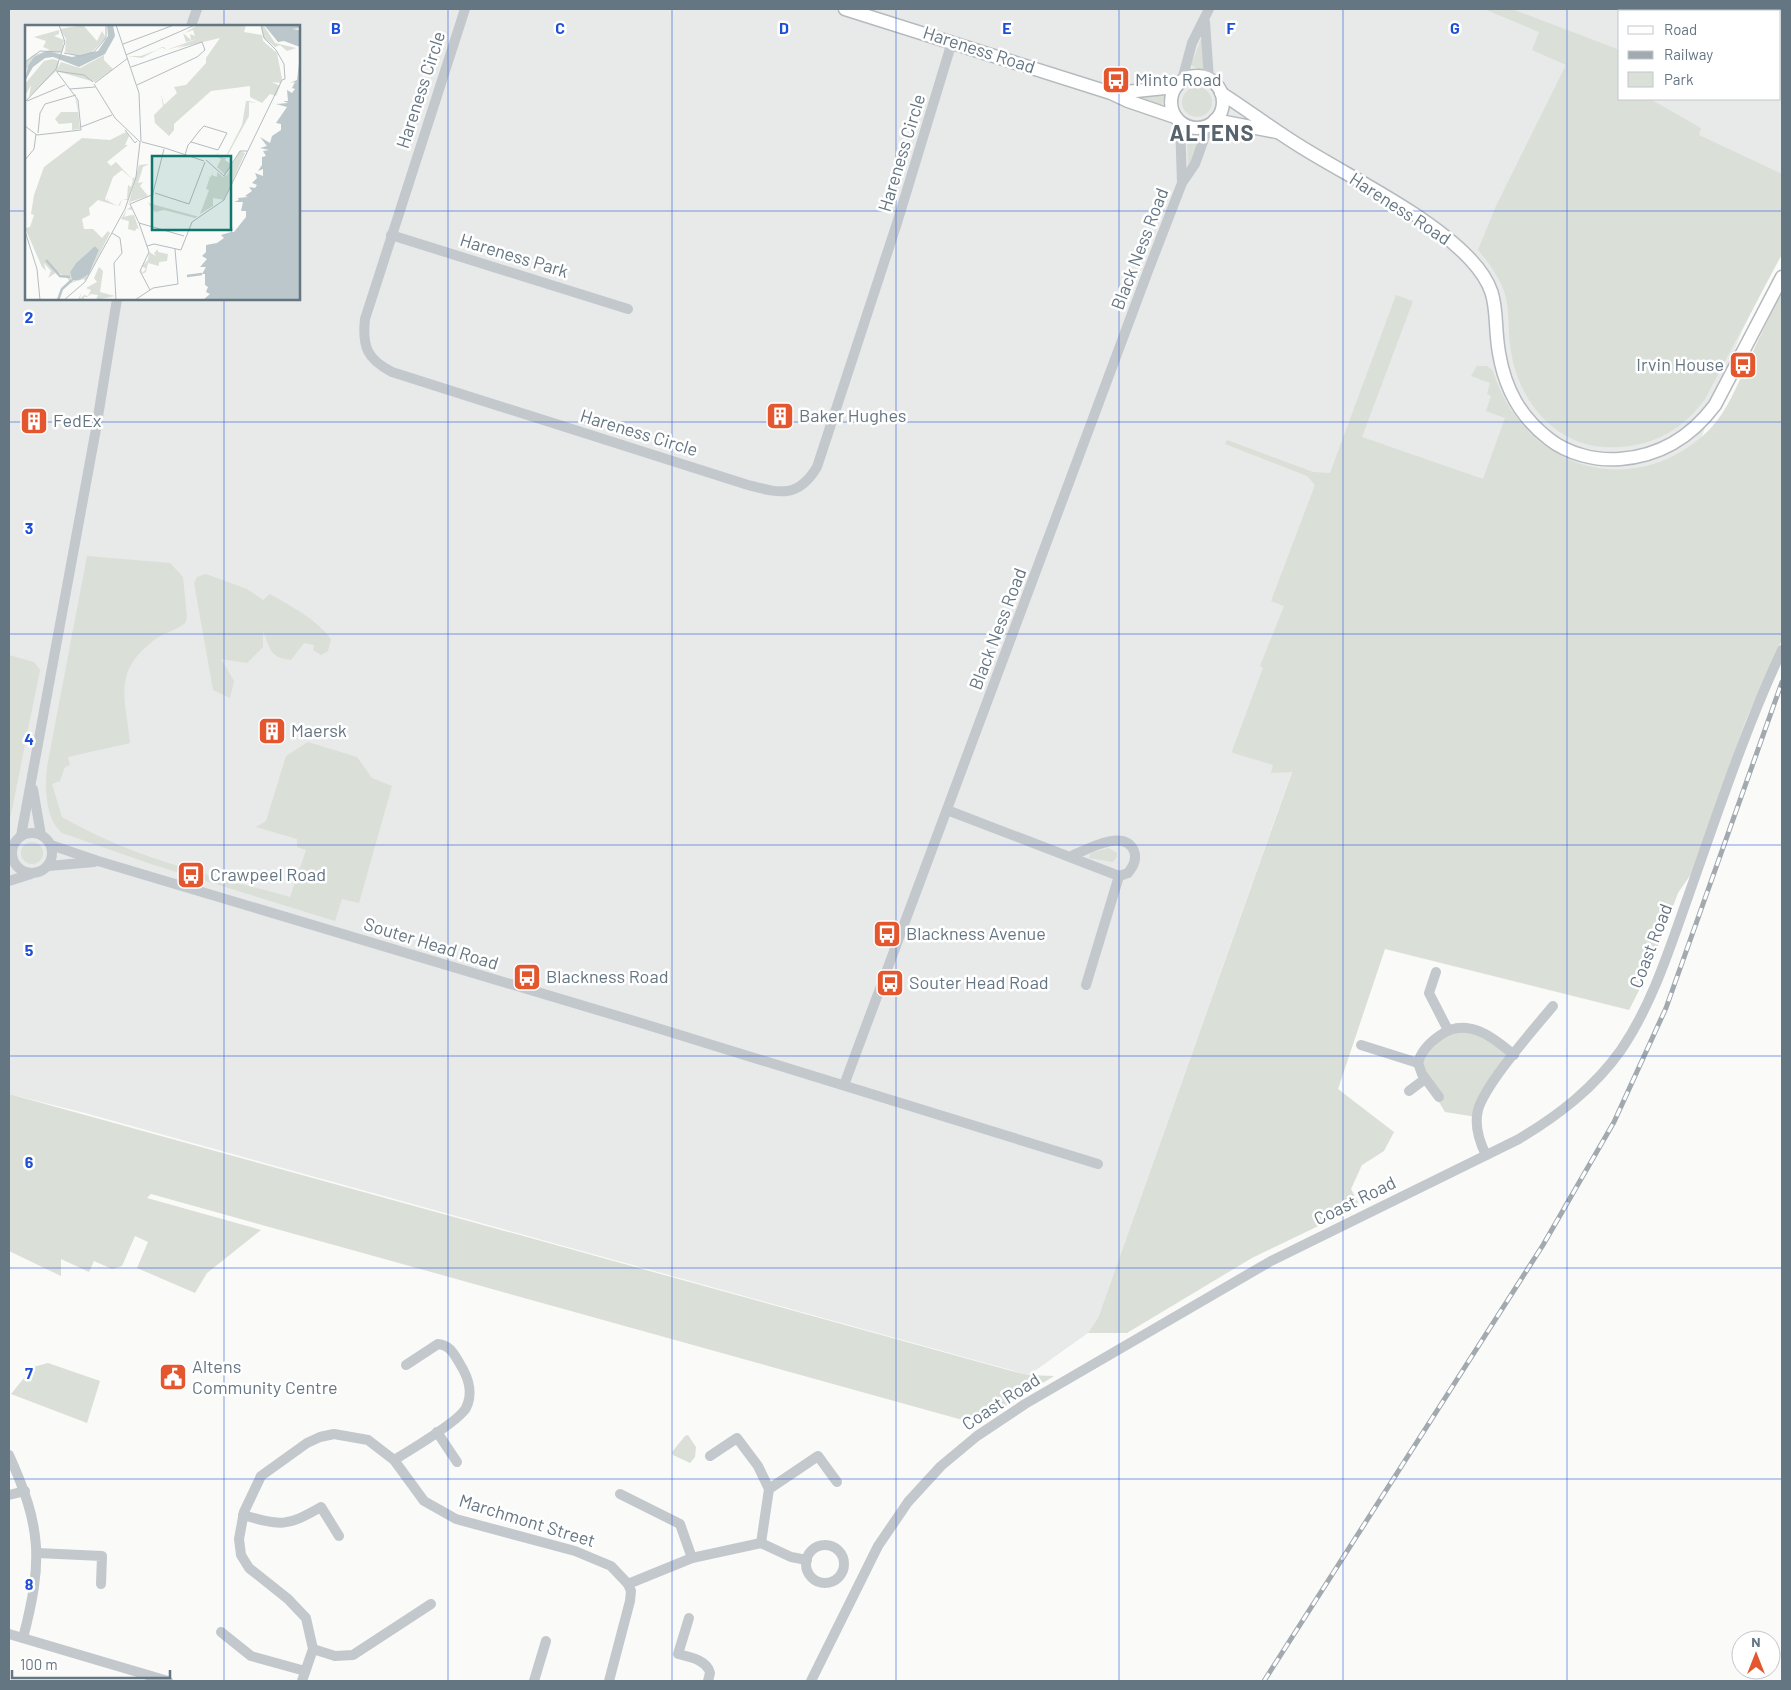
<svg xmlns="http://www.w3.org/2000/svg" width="1791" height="1690" viewBox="0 0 1791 1690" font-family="Barlow,sans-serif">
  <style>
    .built { fill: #e8e9e9; fill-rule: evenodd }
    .green { fill: #dadfd7 }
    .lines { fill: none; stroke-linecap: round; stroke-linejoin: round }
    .major-casing { stroke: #b5babe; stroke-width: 15 }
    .minor { stroke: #c3c8cc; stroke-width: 10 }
    .major { stroke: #fff; stroke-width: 12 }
    .rail-casing { stroke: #a2aab0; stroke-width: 5 }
    .rail { stroke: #fff; stroke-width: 3; stroke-dasharray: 9; stroke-linecap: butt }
    .grid { fill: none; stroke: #1d4ed8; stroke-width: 1; stroke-opacity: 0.55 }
    .labels { text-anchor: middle; stroke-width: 5; stroke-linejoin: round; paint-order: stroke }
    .street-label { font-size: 18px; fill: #657683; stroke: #fff }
    .poi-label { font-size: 18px; fill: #657683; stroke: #fff; text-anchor: start }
    .district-label { font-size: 22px; font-weight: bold; letter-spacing: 1px; fill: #57646e; stroke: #fff }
    .inset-river { fill: none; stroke: #bbc7cb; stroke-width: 2.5 }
    .inset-road { fill: none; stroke: #b5bdc2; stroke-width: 1 }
    .view { fill: #0f766e; fill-opacity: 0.15; stroke: #0f766e; stroke-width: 2.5 }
    .inset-edge { fill: none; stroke: #657683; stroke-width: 2.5 }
    .grid-label { font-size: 16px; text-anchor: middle; font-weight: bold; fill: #1d4ed8; stroke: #fff; stroke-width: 5; stroke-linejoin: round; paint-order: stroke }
  </style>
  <rect width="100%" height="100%" fill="#fafaf8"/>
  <path class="built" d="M9,9H1782V251L1742,331L1697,449L1292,771L1098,1318L1088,1333L1029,1375L85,1113L9,1094ZM1620,11H1780V99H1620ZM26,26H299V299H26Z"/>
  <g class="green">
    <path d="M1484,9H1512L1620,50V99H1650L1701,128L1699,135L1782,174V254L1705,399C1684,428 1656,445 1619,447C1561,452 1519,405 1511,351C1507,331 1511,311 1504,291C1498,275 1489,263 1478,250L1496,206L1566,65L1532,50L1539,32Z"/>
    <path d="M1201,39H1202L1204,72L1191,65Z"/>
    <circle cx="1197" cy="102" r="15"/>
    <path d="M1165,94L1161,107L1133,97Z"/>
    <path d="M1187,132L1200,138L1189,166H1188Z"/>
    <path d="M1782,291V640L1746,720L1691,874L1678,893L1648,973L1629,1010L1385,949L1338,1089L1394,1132L1384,1151L1362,1165L1351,1189L1360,1206L1252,1258L1127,1333H1088L1098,1318L1292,772L1271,773L1273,765L1233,753L1232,751L1263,668L1260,666L1284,606L1271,601L1315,485L1307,476L1225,444L1227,440L1313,472L1330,473L1396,295L1413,301L1362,437L1483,479L1505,418L1486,411L1491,396L1487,394L1490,383L1471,376L1477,366H1487L1493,371C1523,469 1635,504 1710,429C1728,410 1738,383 1749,360C1759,337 1771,314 1782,291Z"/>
    <path d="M87,556L170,563L183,577L187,618L185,623C177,630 166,632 157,638C112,671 125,695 130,743L68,757L70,765L65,767L60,781L52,784L62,817C132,858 213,876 290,897L306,850L297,847V839L256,827L266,821L286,756L308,742L357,757L372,778L392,786L359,903L342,899L335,921L151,864L62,833C45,819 45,788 47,767Z"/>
    <path d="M206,574L247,589L263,600L270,594C292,607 315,618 331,639L328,651L321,655L313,650L314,645L304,643L291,660C269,657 271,650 263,631V647L247,663L221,659L234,681L230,698L213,690L194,583L197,577Z"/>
    <path d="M9,655L34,662L40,670L9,824Z"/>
    <circle cx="32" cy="853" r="11"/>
    <path d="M1109,848L1117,853V857L1113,862L1089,858L1091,853Z"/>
    <path d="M1463,1027L1514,1055L1477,1117L1445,1112L1422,1074L1420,1057L1430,1043Z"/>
    <path d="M9,1094L1008,1370L1029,1375L1054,1376L977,1424L151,1194L147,1198L261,1230L207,1273L195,1293L137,1268L148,1242L135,1236L122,1266L112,1269L94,1261L89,1272L61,1259V1276L9,1251Z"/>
    <path d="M48,1363L100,1381L87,1423L11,1394L33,1367Z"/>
    <path d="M685,1436L688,1435L696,1447L695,1457L690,1463L673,1455L672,1452Z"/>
  </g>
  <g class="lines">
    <g class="major-casing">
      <g id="major">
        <path d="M845,9L1111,93L1128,101L1175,117"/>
        <circle cx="1197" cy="102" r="26"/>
        <path d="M1116,93L1175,87"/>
        <path d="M1221,93C1249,111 1275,131 1303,148C1355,180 1428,215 1470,259C1503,294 1492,312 1499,353C1505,389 1520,417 1549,439C1568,454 1596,461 1620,459C1661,456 1691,437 1715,405L1782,277"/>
        <path d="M1215,120L1277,132"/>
      </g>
    </g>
    <g class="minor">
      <path d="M465,9L365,319C362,347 367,359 392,372L748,485C779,493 798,499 817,467L897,223L952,42"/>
      <path d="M1205,22L1209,79"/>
      <path d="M191,26L197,9"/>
      <path d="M1182,80L1192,43L1209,9"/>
      <path d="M1180,122L1182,183"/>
      <path d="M391,235L628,309"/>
      <path d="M33,789L41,835"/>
      <path d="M947,810L1119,876L1128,873C1133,867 1137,859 1134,851C1124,827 1084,851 1069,857"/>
      <circle cx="32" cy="853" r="20"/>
      <path d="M21,836L96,429L117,299"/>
      <path d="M51,845L98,861L641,1023L1098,1164"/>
      <path d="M48,866L94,862"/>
      <path d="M9,881L31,874"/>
      <path d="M1436,972L1429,993L1448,1030"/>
      <path d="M1086,985L1119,876"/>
      <path d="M1361,1045L1418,1063"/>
      <path d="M844,1085L1148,271L1182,183L1195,164L1209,125"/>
      <path d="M1409,1091L1425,1079"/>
      <path d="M1439,1097L1422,1074L1418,1063C1421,1051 1429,1043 1439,1036C1466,1016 1492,1036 1514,1055"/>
      <path d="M1486,1155C1479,1141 1474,1126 1478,1110C1485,1084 1534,1029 1553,1006"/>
      <path d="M437,1432L457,1462"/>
      <path d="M9,1455C42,1528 43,1561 23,1638"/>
      <path d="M710,1456L737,1438L758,1466L769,1489L761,1543"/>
      <path d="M394,1460C409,1451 459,1421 466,1408C474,1392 468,1377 460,1364C454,1354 450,1345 438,1344L406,1365"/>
      <path d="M769,1489L818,1456L837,1482"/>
      <path d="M620,1494L680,1524L692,1558"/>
      <path d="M9,1495L25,1491"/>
      <path d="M243,1515C282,1526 286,1527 321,1507L339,1536"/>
      <circle cx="825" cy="1564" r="19"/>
      <path d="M37,1553L102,1556L101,1584"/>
      <path d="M628,1584L692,1558L761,1543L791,1557L807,1560"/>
      <path d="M689,1618L678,1654C690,1657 707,1660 710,1673L708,1681"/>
      <path d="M221,1632L251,1656L305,1671"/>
      <path d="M9,1634L168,1681"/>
      <path d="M313,1649L335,1656L353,1655L431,1604"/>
      <path d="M302,1681L313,1649L306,1618L288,1599L249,1568L241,1555L239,1539L244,1512L261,1476L307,1443L320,1437L334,1434L368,1440L394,1460L424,1501L456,1519L575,1551L611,1566L628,1584L631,1591L630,1601L609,1681"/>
      <path d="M534,1681L546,1641"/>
      <path d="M811,1681L878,1546L908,1502L941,1466L977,1436L1025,1404L1271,1261L1519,1139C1559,1115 1594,1088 1621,1050C1653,1003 1670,947 1689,894C1718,812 1745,729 1782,650"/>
    </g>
    <use href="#major" class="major"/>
    <g class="rail-casing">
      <path id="rail" d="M1264,1681L1543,1245L1614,1122L1666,1008L1782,682"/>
    </g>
    <use href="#rail" class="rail"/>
  </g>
  <path class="grid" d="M224,9V26M448,9V1681M672,9V1681M896,9V1681M1119,9V1681M1343,9V1681M1567,9V1681M9,211H26M299,211H1782M224,299V1681M9,422H1782M9,634H1782M9,845H1782M9,1056H1782M9,1268H1782M9,1479H1782"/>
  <defs>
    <g id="bus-square" transform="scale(1.4375)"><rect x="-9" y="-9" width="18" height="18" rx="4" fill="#e4572e" stroke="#fff"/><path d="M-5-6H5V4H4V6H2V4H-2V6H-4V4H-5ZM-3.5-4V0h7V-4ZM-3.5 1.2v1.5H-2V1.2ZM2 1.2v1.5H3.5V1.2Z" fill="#fff"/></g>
    <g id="building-square" transform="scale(1.4375)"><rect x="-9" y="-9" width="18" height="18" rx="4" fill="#e4572e" stroke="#fff"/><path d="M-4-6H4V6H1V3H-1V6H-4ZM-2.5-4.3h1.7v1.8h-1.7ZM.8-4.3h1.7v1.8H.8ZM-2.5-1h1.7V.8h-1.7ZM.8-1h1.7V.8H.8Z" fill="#fff"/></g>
    <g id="civic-square" transform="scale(1.4375)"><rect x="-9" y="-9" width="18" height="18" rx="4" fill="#e4572e" stroke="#fff"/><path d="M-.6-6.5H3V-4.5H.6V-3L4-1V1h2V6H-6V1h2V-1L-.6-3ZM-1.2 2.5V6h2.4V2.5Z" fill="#fff"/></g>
  </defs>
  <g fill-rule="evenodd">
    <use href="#bus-square" x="1116" y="80"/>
    <use href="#bus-square" x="1743" y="365"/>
    <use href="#building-square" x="780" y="416"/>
    <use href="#building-square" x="34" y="421"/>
    <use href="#building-square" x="272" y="731"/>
    <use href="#bus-square" x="191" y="875"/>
    <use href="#bus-square" x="887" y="934"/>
    <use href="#bus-square" x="527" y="977"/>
    <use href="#bus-square" x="890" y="983"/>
    <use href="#civic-square" x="173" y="1377"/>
  </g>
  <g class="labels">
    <g class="street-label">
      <text transform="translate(979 50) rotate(18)" y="6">Hareness Road</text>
      <text transform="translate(421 90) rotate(-72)" y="6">Hareness Circle</text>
      <text transform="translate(902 153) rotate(-73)" y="6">Hareness Circle</text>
      <text transform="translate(1400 209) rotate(33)" y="6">Hareness Road</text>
      <text transform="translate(1140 249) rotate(-69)" y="6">Black Ness Road</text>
      <text transform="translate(514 256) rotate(17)" y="6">Hareness Park</text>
      <text transform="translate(639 433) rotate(17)" y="6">Hareness Circle</text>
      <text transform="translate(998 629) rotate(-69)" y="6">Black Ness Road</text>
      <text transform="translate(431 944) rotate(17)" y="6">Souter Head Road</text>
      <text transform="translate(1651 946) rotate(-69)" y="6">Coast Road</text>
      <text transform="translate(1355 1201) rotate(-26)" y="6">Coast Road</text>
      <text transform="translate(1001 1402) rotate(-33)" y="6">Coast Road</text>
      <text transform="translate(527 1521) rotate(17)" y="6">Marchmont Street</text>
    </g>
    <g class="poi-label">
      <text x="1135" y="86">Minto Road</text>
      <text x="1724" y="371" text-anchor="end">Irvin House</text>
      <text x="799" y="422">Baker Hughes</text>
      <text x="53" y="427">FedEx</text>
      <text x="291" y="737">Maersk</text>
      <text x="210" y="881">Crawpeel Road</text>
      <text x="906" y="940">Blackness Avenue</text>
      <text x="546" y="983">Blackness Road</text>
      <text x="909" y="989">Souter Head Road</text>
      <text x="192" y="1373">Altens<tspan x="192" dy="21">Community Centre</tspan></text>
    </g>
    <g class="district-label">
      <text x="1212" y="141">ALTENS</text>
    </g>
  </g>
  <g transform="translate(25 25)">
    <rect width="275" height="275" fill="#fafaf8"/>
    <path d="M58,0L72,16L77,6L81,13L66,28L52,31L40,27L41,14L35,4ZM172,0H221L219,7L237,10L238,16L252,28L257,54L256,58L247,57L255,61L251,71L245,69L237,78L225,72V61L186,66L149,99V105L144,111L130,98L129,90L138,81L136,69L139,80L152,68L149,62L161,60L181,38V33L195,13L153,23L160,20L141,25L137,22L117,33L103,31H116L139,22L141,25L172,14L161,17L158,8L166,15L165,9L170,11L168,5L160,8ZM230,0L239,1L250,18L271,23L262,26L255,20L250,22L239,13L236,1ZM34,5V9L29,11L39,15L37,27L15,29L0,45V38L8,30L25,25L18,22L21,16L9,12ZM79,30V35L88,44L70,57L31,46L4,72L6,60L0,71V59L19,36L28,34L34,36L33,43L36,37L55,43ZM50,71L52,76L55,104L47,105V98L34,99L30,94L36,87H53ZM221,76H224L232,78L224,77V91L200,135L207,140L215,126L220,128L199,175L188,173V181L175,189L184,165L181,164L185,152L181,150L186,152L188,144L187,150L192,152V147L198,152L202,150L206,143L200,150L192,142L196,134L191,131L193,127L192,131L200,133L217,100ZM101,107L104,111L100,120H103L82,137L86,141L91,137L107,154L110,152L103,175H98L102,174L103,160L106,162L108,155L97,145L88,152L80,174L82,176L83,172V176L93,181L97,174L95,180L93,181L73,175L64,183L65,190L57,194L59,204H68L77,213L83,206L85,208L65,248L60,256L59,254L45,258L42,252L32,247L23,253L26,246L19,238L21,246L17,242L0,203L5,202L9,190L6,189L9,170L19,142L57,113L85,115ZM70,221L74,225L65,248L54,255H47L45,247L51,238ZM124,139L118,142L113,158L118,157L115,161L123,171L105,177L103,181L114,140ZM123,178L171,191H173L170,193L139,185L130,187ZM106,182L107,185L102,184L99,192L109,189L105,191L109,190L114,205L112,203L110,206L103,204L104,196L96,194L102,184ZM133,224V227L143,229L142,236L134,237V241L123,238L121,247L117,249L116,247V244L117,248L121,244L117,241L123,235L124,227L131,231L129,228ZM74,242L78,246L75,267L90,271L71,275L73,270L66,269L62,272H59V275H53L56,268L55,274L59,270L63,271L66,265L61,263L72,257L69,253Z" fill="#dadfd7" fill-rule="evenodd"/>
    <path d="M82,0H88L90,11L80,29L54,42L28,32L20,33L8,42L0,56L3,41L9,32L22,26L47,32L73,26L83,11ZM275,0V3L267,4L275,5V22L259,16L253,17L240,1ZM274,38L275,39V275H178L185,269L181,267L183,262L180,260V249H177L181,242H175L182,234L177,231L181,227V220L192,218L199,213L196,210L206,207L209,201L207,207H209L221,192V186H216L218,177H209L214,175L213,173L223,172L220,171L227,166L224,162L230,163L232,160L227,158L232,153L230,148L238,151V144L233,146L237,140V132L241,131L238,126L244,125L235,123L242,121L235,112L245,118L247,111L256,105V99L251,98L262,82L251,79L263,78L258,76H263L262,65L267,68L270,64L267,63L270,57L265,58L272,55ZM70,221L74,225L64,249L54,255H47L45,247L51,238Z" fill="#bbc7cb"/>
    <path class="inset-river" d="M21,235L35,251L45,252M162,251L177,249M33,275L37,264L47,255"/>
    <path class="inset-road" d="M91,0L114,68L116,117M98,19L149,0M39,28L55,31L69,27L81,13V0M101,30L170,0M0,37L15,26L36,27M106,42L177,17L180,25L172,32L112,60M31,46L59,50L68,57M70,58L103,33M69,59L90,93L115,117M45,64L70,62M2,76L40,60M0,77L31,44L40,17L34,0M0,101L12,110L56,105L53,75L32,47M56,102L87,90M100,105L110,118L112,116M13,108L15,88L20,79L51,70M117,117L140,123M140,123L179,136M160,130L163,120L165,118L175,105L179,101L202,108L193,125L166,117M0,135L9,124L11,109M181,135L199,151L215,126H222M128,168L139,124M130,168L164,179L180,137M105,179L114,198L159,211M105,179L129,169M114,198L124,227L115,246L125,265M0,206L12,244L15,275M87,208L95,213L97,228L89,238L91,275M122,221L129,219L156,225L167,197L199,175L257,55L260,54L259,39L251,25L239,13L236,0M39,275L60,257L100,184L111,152L115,117M110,275L128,263L153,259L150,224"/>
    <path class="view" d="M127,131H206V205H127Z"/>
    <rect width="275" height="275" class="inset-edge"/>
  </g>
  <g class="grid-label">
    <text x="336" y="34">B</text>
    <text x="560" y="34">C</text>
    <text x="784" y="34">D</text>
    <text x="1007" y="34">E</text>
    <text x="1231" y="34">F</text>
    <text x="1455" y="34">G</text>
    <text x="29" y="323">2</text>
    <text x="29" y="534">3</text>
    <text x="29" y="745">4</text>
    <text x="29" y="956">5</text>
    <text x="29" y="1168">6</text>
    <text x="29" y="1379">7</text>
    <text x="29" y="1590">8</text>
  </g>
  <rect width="1791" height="1690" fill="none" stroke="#657683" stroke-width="20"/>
  <rect x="1618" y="10" width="162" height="90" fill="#ffffff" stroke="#c1c8cd"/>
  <rect x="1628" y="26" width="25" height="8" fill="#ffffff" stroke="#c1c8cd"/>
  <text x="1664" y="35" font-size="15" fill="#657683">Road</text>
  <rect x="1628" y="51" width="25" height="8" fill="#a2aab0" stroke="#c1c8cd"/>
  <text x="1664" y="60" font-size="15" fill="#657683">Railway</text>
  <rect x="1628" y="72" width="25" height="15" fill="#dadfd7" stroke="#c1c8cd"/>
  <text x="1664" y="85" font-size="15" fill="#657683">Park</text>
  <g transform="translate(1756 1655)"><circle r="24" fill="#ffffff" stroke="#c1c8cd"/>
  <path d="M0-4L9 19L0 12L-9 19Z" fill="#e4572e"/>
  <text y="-8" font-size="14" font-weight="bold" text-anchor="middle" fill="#657683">N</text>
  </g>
  <path d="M12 1670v8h158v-8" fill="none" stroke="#657683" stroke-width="2.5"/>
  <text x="20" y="1670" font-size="15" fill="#657683" stroke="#ffffff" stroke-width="4" paint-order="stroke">100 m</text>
</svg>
